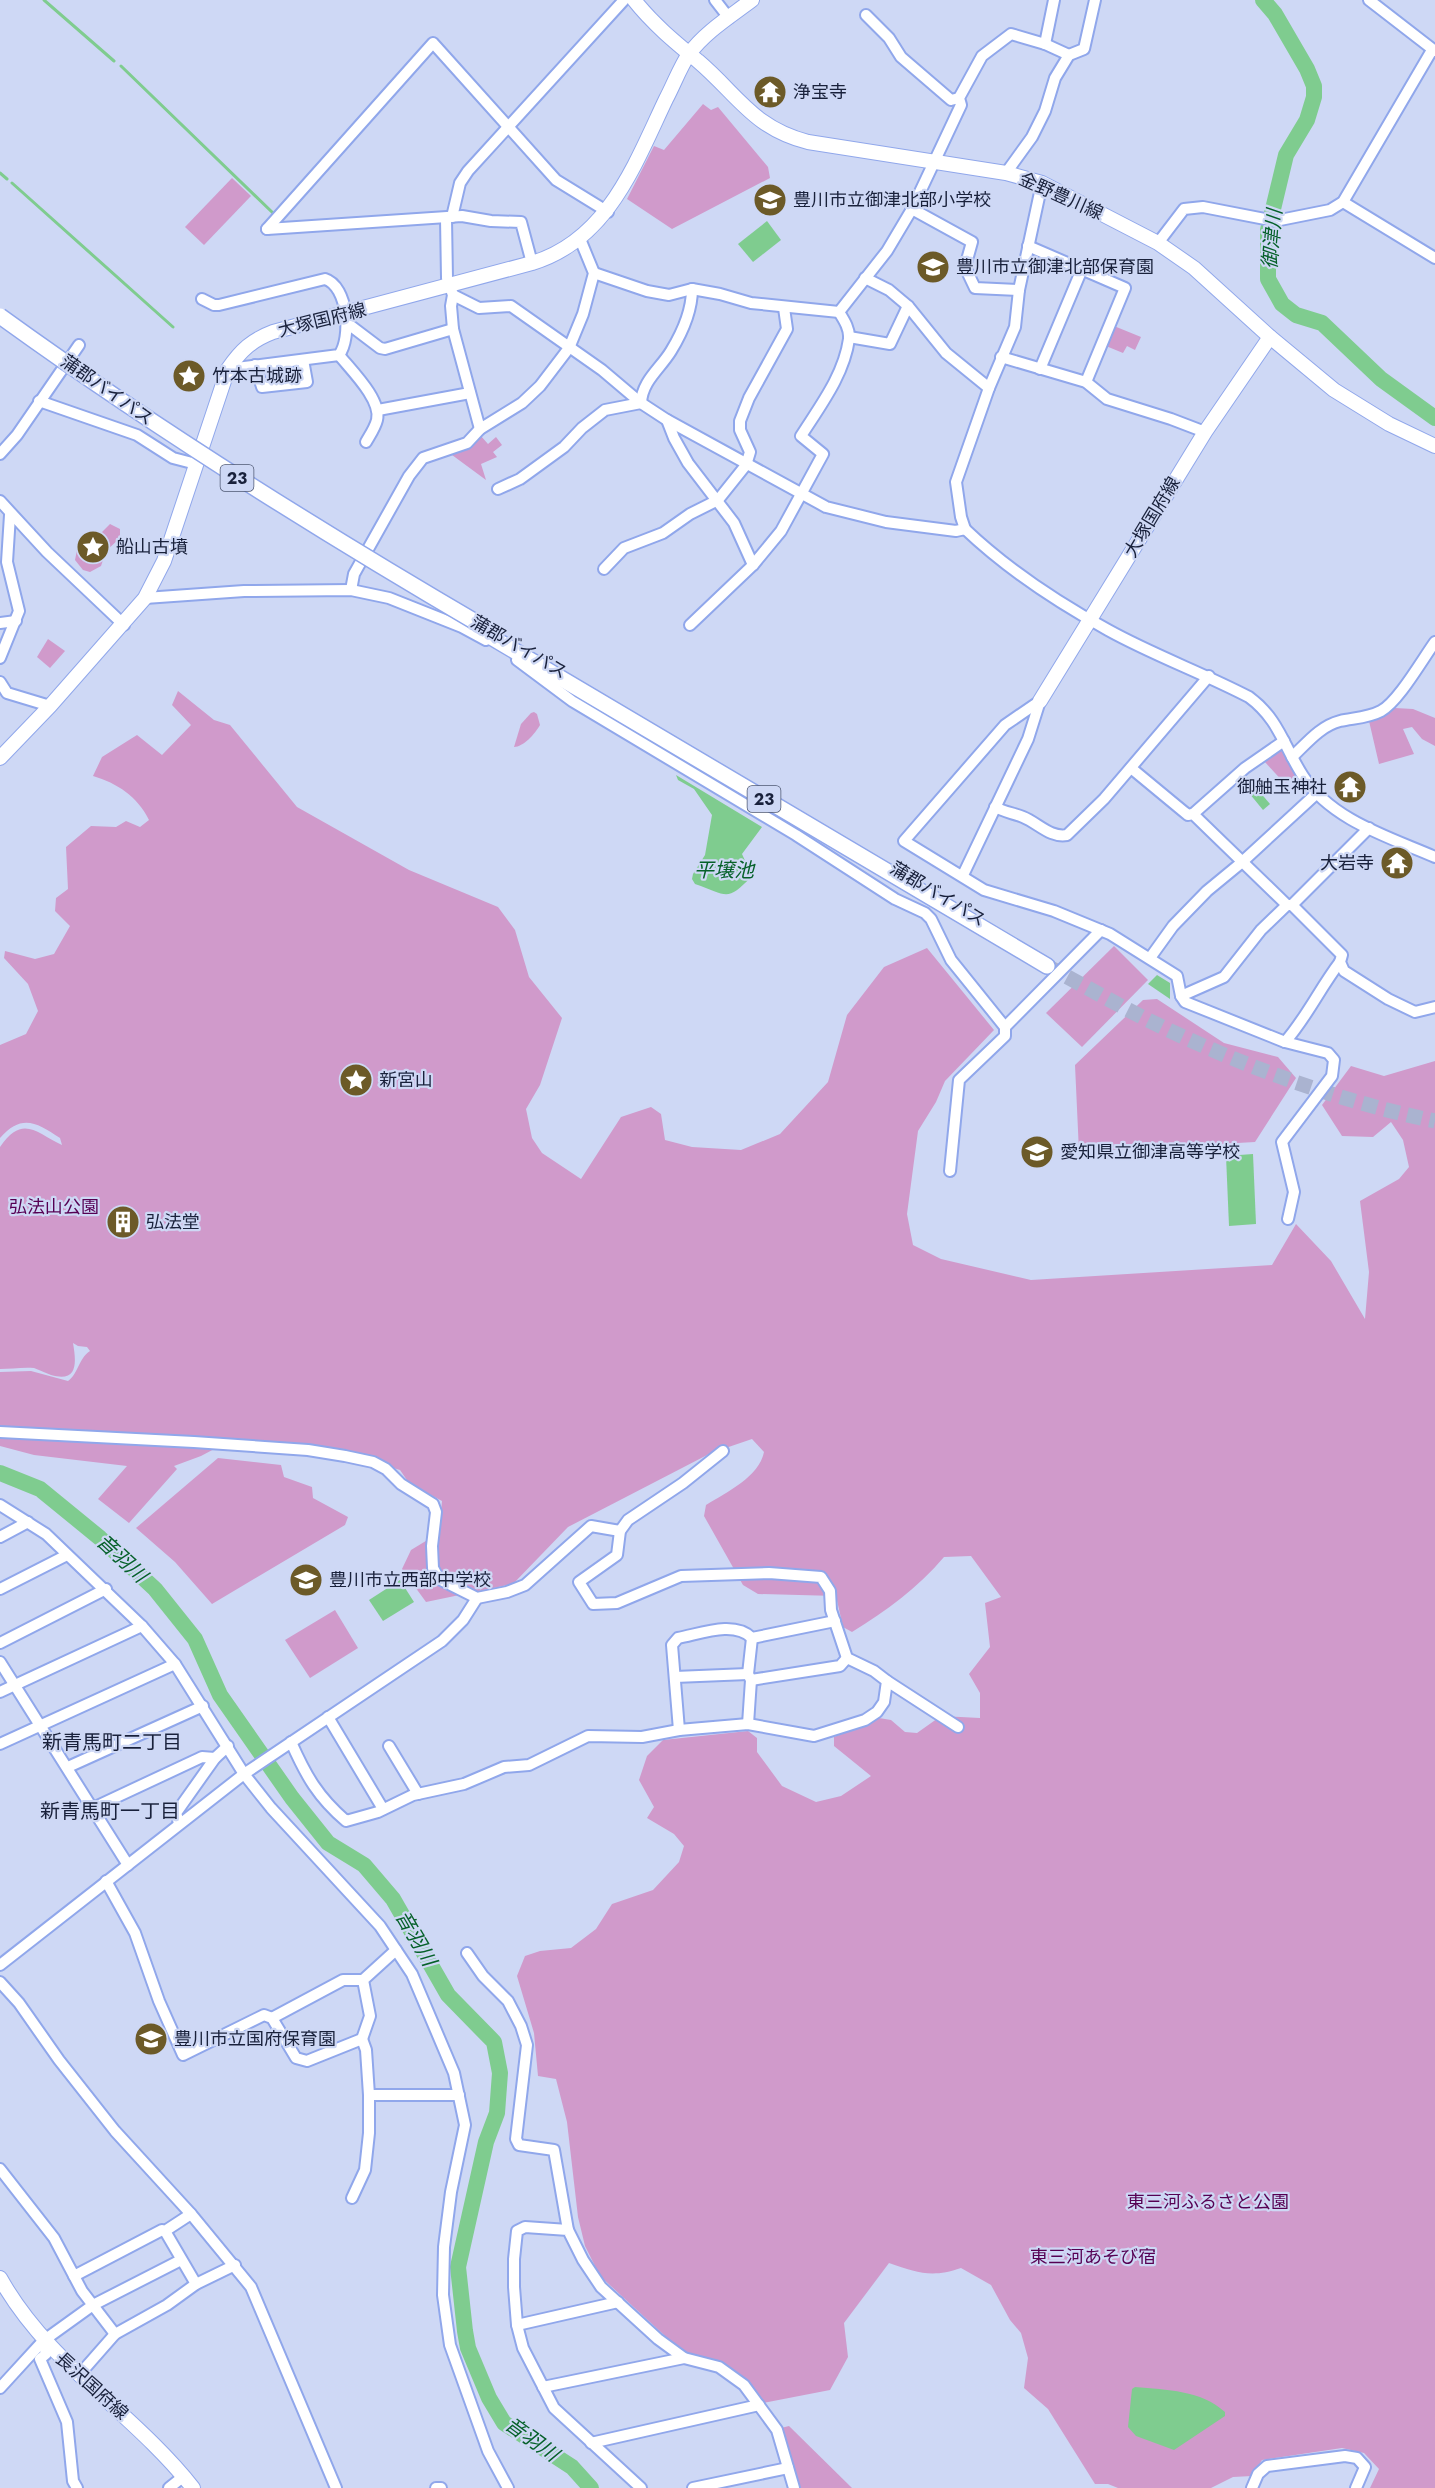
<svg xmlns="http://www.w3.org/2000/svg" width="1435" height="2488" viewBox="0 0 1435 2488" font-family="Jost,'Noto Sans JP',sans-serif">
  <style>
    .green { fill: #d09acb }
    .water { fill: #7fcc8f }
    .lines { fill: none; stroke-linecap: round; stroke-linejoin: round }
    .stream { stroke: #7fcc8f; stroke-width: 3 }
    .river { stroke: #7fcc8f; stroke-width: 16 }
    .highway-tunnel { stroke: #aab3d0; stroke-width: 15; stroke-dasharray: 15 8; stroke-linecap: butt }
    .minor-casing { stroke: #90a7eb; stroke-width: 14 }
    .major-casing { stroke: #90a7eb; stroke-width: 16 }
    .highway-casing { stroke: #90a7eb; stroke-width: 18 }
    .minor { stroke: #fff; stroke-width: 10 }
    .major { stroke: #fff; stroke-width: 14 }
    .highway { stroke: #fff; stroke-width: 15 }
    .highway-bridge-casing { stroke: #90a7eb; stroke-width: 18; stroke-linecap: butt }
    .highway-bridge { stroke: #fff; stroke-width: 15 }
    .labels { text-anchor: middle; stroke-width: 4.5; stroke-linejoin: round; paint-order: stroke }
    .shield { fill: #ced8f5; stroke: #4f5873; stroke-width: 1.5 }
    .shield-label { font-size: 16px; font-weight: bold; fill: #19213b }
    .poi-label { font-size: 18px; fill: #19213b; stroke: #ced8f5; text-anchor: start }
    .street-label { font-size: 18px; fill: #19213b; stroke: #ced8f5 }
    .park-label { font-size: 18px; fill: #560053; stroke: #ced8f5 }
    .water-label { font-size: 20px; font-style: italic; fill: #06612a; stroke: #ced8f5 }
    .neighbourhood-label { font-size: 20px; fill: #19213b; stroke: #ced8f5 }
  </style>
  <rect width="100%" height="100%" fill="#ced8f5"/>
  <g class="green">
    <path d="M703,104L711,110L718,107L768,167L770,178L672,229L627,199L654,146L664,150Z"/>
    <path d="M232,178L251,196L204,245L185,227Z"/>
    <path d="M1114,326L1141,337L1135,350L1127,346L1123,353L1106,346Z"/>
    <path d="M480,435L488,444L496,437L502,445L493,452L497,457L481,464L486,480L448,452Z"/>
    <path d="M110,524L120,529V538L106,551L101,566L90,572L83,570L75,560L78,545L85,540L96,538Z"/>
    <path d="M48,639L65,651L50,668L37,657Z"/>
    <path d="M178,691L214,720L230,725L297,807L409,870L498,907L515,930L529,977L562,1018L540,1085L526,1109L532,1138L542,1153L581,1179L621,1117L651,1107L661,1114L665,1140L692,1147L741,1150L780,1134L828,1082L847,1015L884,967L927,948L994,1030L945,1081L936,1102L918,1131L907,1214L913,1245L941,1259L1031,1280L1272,1265L1296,1224L1331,1261L1365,1319L1369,1272L1360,1201L1399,1179L1409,1167L1403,1140L1391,1122L1373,1137L1342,1136L1322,1105L1351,1066L1384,1076L1435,1061V2488H1370L1379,2469L1364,2453L1342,2448L1262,2460L1252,2476L1233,2477L1211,2488H1118L1108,2484H1095L1048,2409L1024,2388L1028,2358L1021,2333L1010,2320L991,2285L961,2268C932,2278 918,2273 889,2263L844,2323L848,2357L830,2390L763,2403L752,2388L677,2347L600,2276L585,2246L578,2217L567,2122L556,2079L538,2076L534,2033L517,1976L525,1956L540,1951L571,1948L596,1929L612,1904L653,1890L679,1862L684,1846L674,1834L647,1818L654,1807L639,1780L647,1756L663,1740L748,1731L757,1738V1752L782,1786L816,1802L841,1796L871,1776L834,1746V1737L879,1718L891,1720L905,1732L917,1733L941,1716L980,1718V1693L969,1674L990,1647L985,1603L1001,1597L971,1556L944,1557C918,1588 886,1611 852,1632L843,1627L836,1596L758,1594L743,1585L704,1516L706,1505C727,1492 759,1477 764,1452L752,1439L711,1453L568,1527L513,1584L426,1602L402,1569L411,1550L439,1533L442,1501L409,1483L400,1470L324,1447L233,1439L201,1456L174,1466L177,1469L129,1523L98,1499L127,1466L34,1455L0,1446V1372L31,1371L68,1381C79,1373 78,1359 90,1351L87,1347L78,1346L73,1343C76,1361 79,1383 51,1375C45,1373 40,1370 34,1368C23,1367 10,1369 0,1369V1147C23,1114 36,1133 62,1145L60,1138C37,1123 22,1113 0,1138V1045L26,1034L38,1011L28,984L4,958L5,951L35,959L54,954L70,926L55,911L56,898L68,889L66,847L91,826L116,827L126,821L140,827L149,820C138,797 117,783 93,776L102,757L137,735L162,755L191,725L172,705Z"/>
    <path d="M1395,708L1413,709L1435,718V746L1422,739L1412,727L1403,729L1414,754L1379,764L1369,721Z"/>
    <path d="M534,712L537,714L540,725C535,734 523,747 514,747L521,724L531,713Z"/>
    <path d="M1280,748L1284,750L1297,774L1285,784L1264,761Z"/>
    <path d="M1114,946L1148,980L1082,1047L1046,1013Z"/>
    <path d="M1157,999L1224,1043L1278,1057L1296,1078L1255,1142L1079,1152L1075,1065L1143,1000Z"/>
    <path d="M218,1458L281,1465L284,1477L312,1487L313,1498L348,1517L345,1525L212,1604L175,1562L136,1528Z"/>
    <path d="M335,1610L358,1648L310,1678L285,1640Z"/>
    <path d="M789,2426L852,2488H799L781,2428Z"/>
  </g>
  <g class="water">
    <path d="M767,221L781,240L753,262L738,244Z"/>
    <path d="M676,775L762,827L742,854L752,876C726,903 728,895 695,884L692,879L693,874L705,855L712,815L694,789L678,780Z"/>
    <path d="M1247,777L1270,804L1263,810L1240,782Z"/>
    <path d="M1157,975L1170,983V999L1148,984Z"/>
    <path d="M1253,1154L1256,1224L1229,1226L1226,1156Z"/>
    <path d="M400,1580L414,1602L383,1621L369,1600Z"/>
    <path d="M1135,2387C1167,2390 1201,2390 1225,2412V2416L1174,2450L1136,2436L1128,2427L1132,2389Z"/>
  </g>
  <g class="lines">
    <g class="stream">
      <path d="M44,0L114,61"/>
      <path d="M121,66L273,213"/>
      <path d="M0,173L7,179"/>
      <path d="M12,183L173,327"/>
    </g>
    <g class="river">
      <path d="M1263,0L1275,14L1307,69L1314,86V97L1307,120L1286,155L1268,230V279L1282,304L1296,315L1322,323L1381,379L1435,418"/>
      <path d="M0,1473L40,1489L100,1538L155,1589L195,1639L220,1695L292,1798L328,1843L364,1865L393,1899L448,1995L494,2042L500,2073L497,2113L486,2142L458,2267L465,2331L468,2348L489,2398L504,2423L572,2467L591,2488"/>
    </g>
    <path class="highway-tunnel" d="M1047,966C1081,984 1114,1003 1148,1020C1234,1063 1340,1102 1435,1121"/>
    <g class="minor-casing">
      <g id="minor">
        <path d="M715,0L729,18"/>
        <path d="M1369,0L1435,51"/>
        <path d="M866,15L889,38L901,57L951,100L959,98"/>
        <path d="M1045,44L1054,0"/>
        <path d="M1006,173L1032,137L1045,111L1055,78L1069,55L1084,49L1095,0"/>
        <path d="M1343,202L1435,258"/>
        <path d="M912,209L972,242L965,267L975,288L1019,290"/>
        <path d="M452,217L460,183L468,171L624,0"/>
        <path d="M446,219L447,278L453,295L451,306L453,329L480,429"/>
        <path d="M267,229L433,43L556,180L608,212"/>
        <path d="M267,229L462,216L491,221L521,222L532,263"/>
        <path d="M1158,243L1184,209L1203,207L1275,221L1330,210L1343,202L1432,50"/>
        <path d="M1028,246L1125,288L1086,382"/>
        <path d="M594,273L647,291L669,295L692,289L720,294L751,303L839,312L887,251L912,209L961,105L959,98L982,56L1011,34L1045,44L1069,55"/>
        <path d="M865,278L889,290L908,306L946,353L989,388"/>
        <path d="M453,295L479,308L511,306L602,370L641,403L667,420L826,507L886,522L956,531L965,529C1007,569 1057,602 1108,630C1153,655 1203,673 1249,697C1279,719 1284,747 1303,776C1331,820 1389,837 1435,857"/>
        <path d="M202,299L214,305H219L325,279C348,286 352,338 339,355L228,369"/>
        <path d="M347,323L380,348L385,349L453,329"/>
        <path d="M849,337L890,344L908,306"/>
        <path d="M339,355C351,370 382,400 377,420C375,428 370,435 366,442"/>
        <path d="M1001,357L1086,382L1107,399L1171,419L1205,432"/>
        <path d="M255,365L262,387L307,382L303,360"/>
        <path d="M1040,369L1082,269"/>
        <path d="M39,401L137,435L173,458L196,464"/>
        <path d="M378,410L470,393"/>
        <path d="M667,420L674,438L688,463L734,523L753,565"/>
        <path d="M0,454L17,435L79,345"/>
        <path d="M498,489L520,479L564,447L582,428L605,410L641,403C642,381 660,369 671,351C682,333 692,311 692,289"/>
        <path d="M0,501L47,552L124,625"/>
        <path d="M965,529L961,517L956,482L989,388L1015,327L1019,290L1042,183"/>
        <path d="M604,569L624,548L663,533L690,514L718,500L746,465L750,452L740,430V421L749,398L787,329L784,308"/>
        <path d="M351,590L354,574L409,476L423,458L467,443L480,429L522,403L540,386L569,348L583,314L594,273L580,239"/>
        <path d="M145,598L244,591L351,590L389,598L462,627L486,640"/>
        <path d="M0,623L16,621"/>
        <path d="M690,625L753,565L781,531L823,454L801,436C820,406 844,375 849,339C850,329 844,320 839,312"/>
        <path d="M0,658L19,611L7,562L10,515"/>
        <path d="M517,660L572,701L796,835L895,899L925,913L931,919L951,960L1005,1027V1036L959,1080L950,1171"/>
        <path d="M0,682L7,693L50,706"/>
        <path d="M1040,701L1005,725L904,841L984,890L1054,911L1110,934L1177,976L1181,996L1185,1002L1285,1042L1328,1053L1334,1060L1332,1076L1282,1142L1294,1192L1288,1219"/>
        <path d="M1292,757C1306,744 1320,726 1340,721C1353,718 1368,718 1381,711C1398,702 1422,660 1435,642"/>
        <path d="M1131,768L1183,811L1188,815L1193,814L1287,905H1292L1342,955L1340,962L1344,971L1388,999L1415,1012L1435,1007"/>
        <path d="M995,807C1004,812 1013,813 1023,817C1038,823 1050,838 1067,835L1104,799L1209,676"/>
        <path d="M1193,814L1245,768L1284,741"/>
        <path d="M963,875L1028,739L1040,701"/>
        <path d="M1292,905L1369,828"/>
        <path d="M1150,958L1173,926L1207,891L1241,863L1316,794"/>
        <path d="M1181,996L1224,977L1261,930L1287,905"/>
        <path d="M1005,1027L1101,930"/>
        <path d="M1285,1042C1307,1017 1320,988 1340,962"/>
        <path d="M0,1432L194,1442L308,1450L345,1456L373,1462L386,1469L401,1484L433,1504L436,1512L432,1546L433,1568L439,1579L477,1598L507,1592L525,1585L591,1526L620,1531"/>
        <path d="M0,1505L46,1534L142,1626L175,1664L244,1774L271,1808L380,1926L412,1974L454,2073L465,2125L451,2192L444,2247L443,2295L450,2345L488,2451L508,2488"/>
        <path d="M0,1537L28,1522"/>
        <path d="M0,1589L67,1555"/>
        <path d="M0,1643L106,1589"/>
        <path d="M0,1662L128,1865"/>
        <path d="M675,1677L748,1674"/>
        <path d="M751,1680L840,1666L847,1658"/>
        <path d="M887,1681L958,1727"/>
        <path d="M0,1692L142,1626"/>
        <path d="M328,1717L383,1809"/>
        <path d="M748,1724L751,1680L748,1674L752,1638"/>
        <path d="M679,1730L672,1645L678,1638C700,1634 734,1620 752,1638L835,1621"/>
        <path d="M291,1742C306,1776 318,1797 346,1821L378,1812L413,1795L464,1784L504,1767L529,1765L588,1736L642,1737L679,1730L748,1724L814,1736L865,1720L877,1712L884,1702L887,1681L874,1671L847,1658L831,1610L830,1591L821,1577L769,1573L681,1576L617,1603L593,1604L579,1582L617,1555L620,1531L628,1520L683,1483L723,1451"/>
        <path d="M0,1744L175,1664"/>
        <path d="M389,1746L418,1794"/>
        <path d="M68,1767L203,1706"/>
        <path d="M93,1808L202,1757L215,1758"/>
        <path d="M179,1823L176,1813L215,1758L228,1746"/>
        <path d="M106,1881L135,1933L159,2001L183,2055L264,2015L272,2018L296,2058L307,2061L362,2039L366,2050L369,2095H459"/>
        <path d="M467,1953L483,1976L508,2001L521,2026L527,2045L516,2139L519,2145L554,2150L568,2230"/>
        <path d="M0,1965L244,1774L442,1641L463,1620L477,1598"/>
        <path d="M0,1982L19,2003L59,2060L115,2131L191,2214L251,2287L336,2488"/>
        <path d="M272,2018L343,1980H363"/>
        <path d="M362,2039L370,2016L363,1980L396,1950"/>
        <path d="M0,2169L54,2238L82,2291L115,2334"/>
        <path d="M352,2198L365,2170L369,2133V2095"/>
        <path d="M165,2231L196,2284"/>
        <path d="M74,2276L162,2230L165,2231L191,2214"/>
        <path d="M517,2325L618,2302"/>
        <path d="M43,2341L46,2354L40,2359L67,2422L73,2481L77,2488"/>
        <path d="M79,2375L115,2334L167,2305L196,2284L235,2265"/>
        <path d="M543,2387L684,2358"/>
        <path d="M0,2388L43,2341L93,2305L181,2260"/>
        <path d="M591,2443L759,2405"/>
        <path d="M169,2488L184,2476"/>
        <path d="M436,2488H441"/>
        <path d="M641,2488L554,2408L523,2348L517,2325L514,2287V2259L517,2231L525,2227L568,2230L583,2260L601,2287L658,2339L684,2358L719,2367L744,2385L777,2430L794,2488"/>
        <path d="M693,2488L788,2468"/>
        <path d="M1252,2488L1258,2474L1267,2466L1345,2456L1357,2458L1365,2467L1356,2488"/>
      </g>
    </g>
    <g class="major-casing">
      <g id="major">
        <path d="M634,0C653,24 675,42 698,61C738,95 753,128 808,142L1006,173L1042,183L1158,243L1194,268L1270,337L1334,390L1389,424L1435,446"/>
        <path d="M1040,701L1205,432L1270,337"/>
        <path d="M0,758L50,706L145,598L164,561L228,369C241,350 252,340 273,332L532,263C608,240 635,164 666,99C674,84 680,67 689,54C705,32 731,16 752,0"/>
        <path d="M0,2278C48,2364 133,2412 193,2488"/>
      </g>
    </g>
    <g class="highway-casing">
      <path id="highway" d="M481,631L1047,966"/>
    </g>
    <use href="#minor" class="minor"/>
    <use href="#major" class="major"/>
    <use href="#highway" class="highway"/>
    <g class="highway-bridge-casing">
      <path id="highway-bridge" d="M0,316C156,429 318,530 484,627"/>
    </g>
    <use href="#highway-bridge" class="highway-bridge"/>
  </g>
  <defs>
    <g id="temple-disc" transform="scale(1.725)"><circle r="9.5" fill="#6c5a28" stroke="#ced8f5"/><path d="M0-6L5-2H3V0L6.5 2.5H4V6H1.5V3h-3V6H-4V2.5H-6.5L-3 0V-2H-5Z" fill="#fff"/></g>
    <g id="school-disc" transform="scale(1.725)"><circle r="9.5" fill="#6c5a28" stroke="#ced8f5"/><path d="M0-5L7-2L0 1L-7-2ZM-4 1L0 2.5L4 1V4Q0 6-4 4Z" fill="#fff"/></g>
    <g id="sight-disc" transform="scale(1.725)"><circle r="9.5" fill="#6c5a28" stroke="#ced8f5"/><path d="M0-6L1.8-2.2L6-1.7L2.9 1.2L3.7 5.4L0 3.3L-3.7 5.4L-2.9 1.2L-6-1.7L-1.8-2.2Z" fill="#fff"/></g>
    <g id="building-disc" transform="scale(1.725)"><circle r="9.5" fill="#6c5a28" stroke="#ced8f5"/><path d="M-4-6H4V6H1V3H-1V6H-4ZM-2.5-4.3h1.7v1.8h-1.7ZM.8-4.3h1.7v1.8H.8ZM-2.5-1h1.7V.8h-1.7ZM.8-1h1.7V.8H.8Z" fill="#fff"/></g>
  </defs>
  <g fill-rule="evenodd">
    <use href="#temple-disc" x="770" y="92"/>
    <use href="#school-disc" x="770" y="200"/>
    <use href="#school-disc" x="933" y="267"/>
    <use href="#sight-disc" x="189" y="376"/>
    <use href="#sight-disc" x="93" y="547"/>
    <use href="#temple-disc" x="1350" y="787"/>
    <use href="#temple-disc" x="1397" y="863"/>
    <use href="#sight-disc" x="356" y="1080"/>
    <use href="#school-disc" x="1037" y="1152"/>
    <use href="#building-disc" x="123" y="1222"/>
    <use href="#school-disc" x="306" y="1580"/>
    <use href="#school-disc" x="151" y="2039"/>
  </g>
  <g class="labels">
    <g class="shield">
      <rect x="220.5" y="465" width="33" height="26" rx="4.5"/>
      <rect x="747.5" y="786" width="33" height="26" rx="4.5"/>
    </g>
    <g class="shield-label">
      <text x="237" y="484">23</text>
      <text x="764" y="805">23</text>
    </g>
    <g class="poi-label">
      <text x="793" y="98">浄宝寺</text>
      <text x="793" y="206">豊川市立御津北部小学校</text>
      <text x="956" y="273">豊川市立御津北部保育園</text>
      <text x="212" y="382">竹本古城跡</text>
      <text x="116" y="553">船山古墳</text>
      <text x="1327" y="793" text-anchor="end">御舳玉神社</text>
      <text x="1374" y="869" text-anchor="end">大岩寺</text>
      <text x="379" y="1086">新宮山</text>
      <text x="1060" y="1158">愛知県立御津高等学校</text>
      <text x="146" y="1228">弘法堂</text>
      <text x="329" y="1586">豊川市立西部中学校</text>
      <text x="174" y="2045">豊川市立国府保育園</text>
    </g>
    <g class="street-label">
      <text transform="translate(1061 196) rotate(24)" y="6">金野豊川線</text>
      <text transform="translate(322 320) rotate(-14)" y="6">大塚国府線</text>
      <text transform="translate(107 390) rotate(35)" y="6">蒲郡バイパス</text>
      <text transform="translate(1152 517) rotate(-59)" y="6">大塚国府線</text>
      <text transform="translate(519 647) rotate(30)" y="6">蒲郡バイパス</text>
      <text transform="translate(938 894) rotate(31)" y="6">蒲郡バイパス</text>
      <text transform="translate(92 2386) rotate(42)" y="6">長沢国府線</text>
    </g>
    <g class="park-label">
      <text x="54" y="1213">弘法山公園</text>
      <text x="1208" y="2208">東三河ふるさと公園</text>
      <text x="1093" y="2263">東三河あそび宿</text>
    </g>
    <g class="water-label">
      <text transform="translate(1272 239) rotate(-85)" y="7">御津川</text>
      <text x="724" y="877">平壌池</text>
      <text transform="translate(122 1558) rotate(43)" y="7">音羽川</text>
      <text transform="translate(416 1938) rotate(60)" y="7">音羽川</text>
      <text transform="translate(532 2439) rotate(36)" y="7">音羽川</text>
    </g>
    <g class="neighbourhood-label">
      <text x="112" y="1749">新青馬町二丁目</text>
      <text x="110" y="1818">新青馬町一丁目</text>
    </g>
  </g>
</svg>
